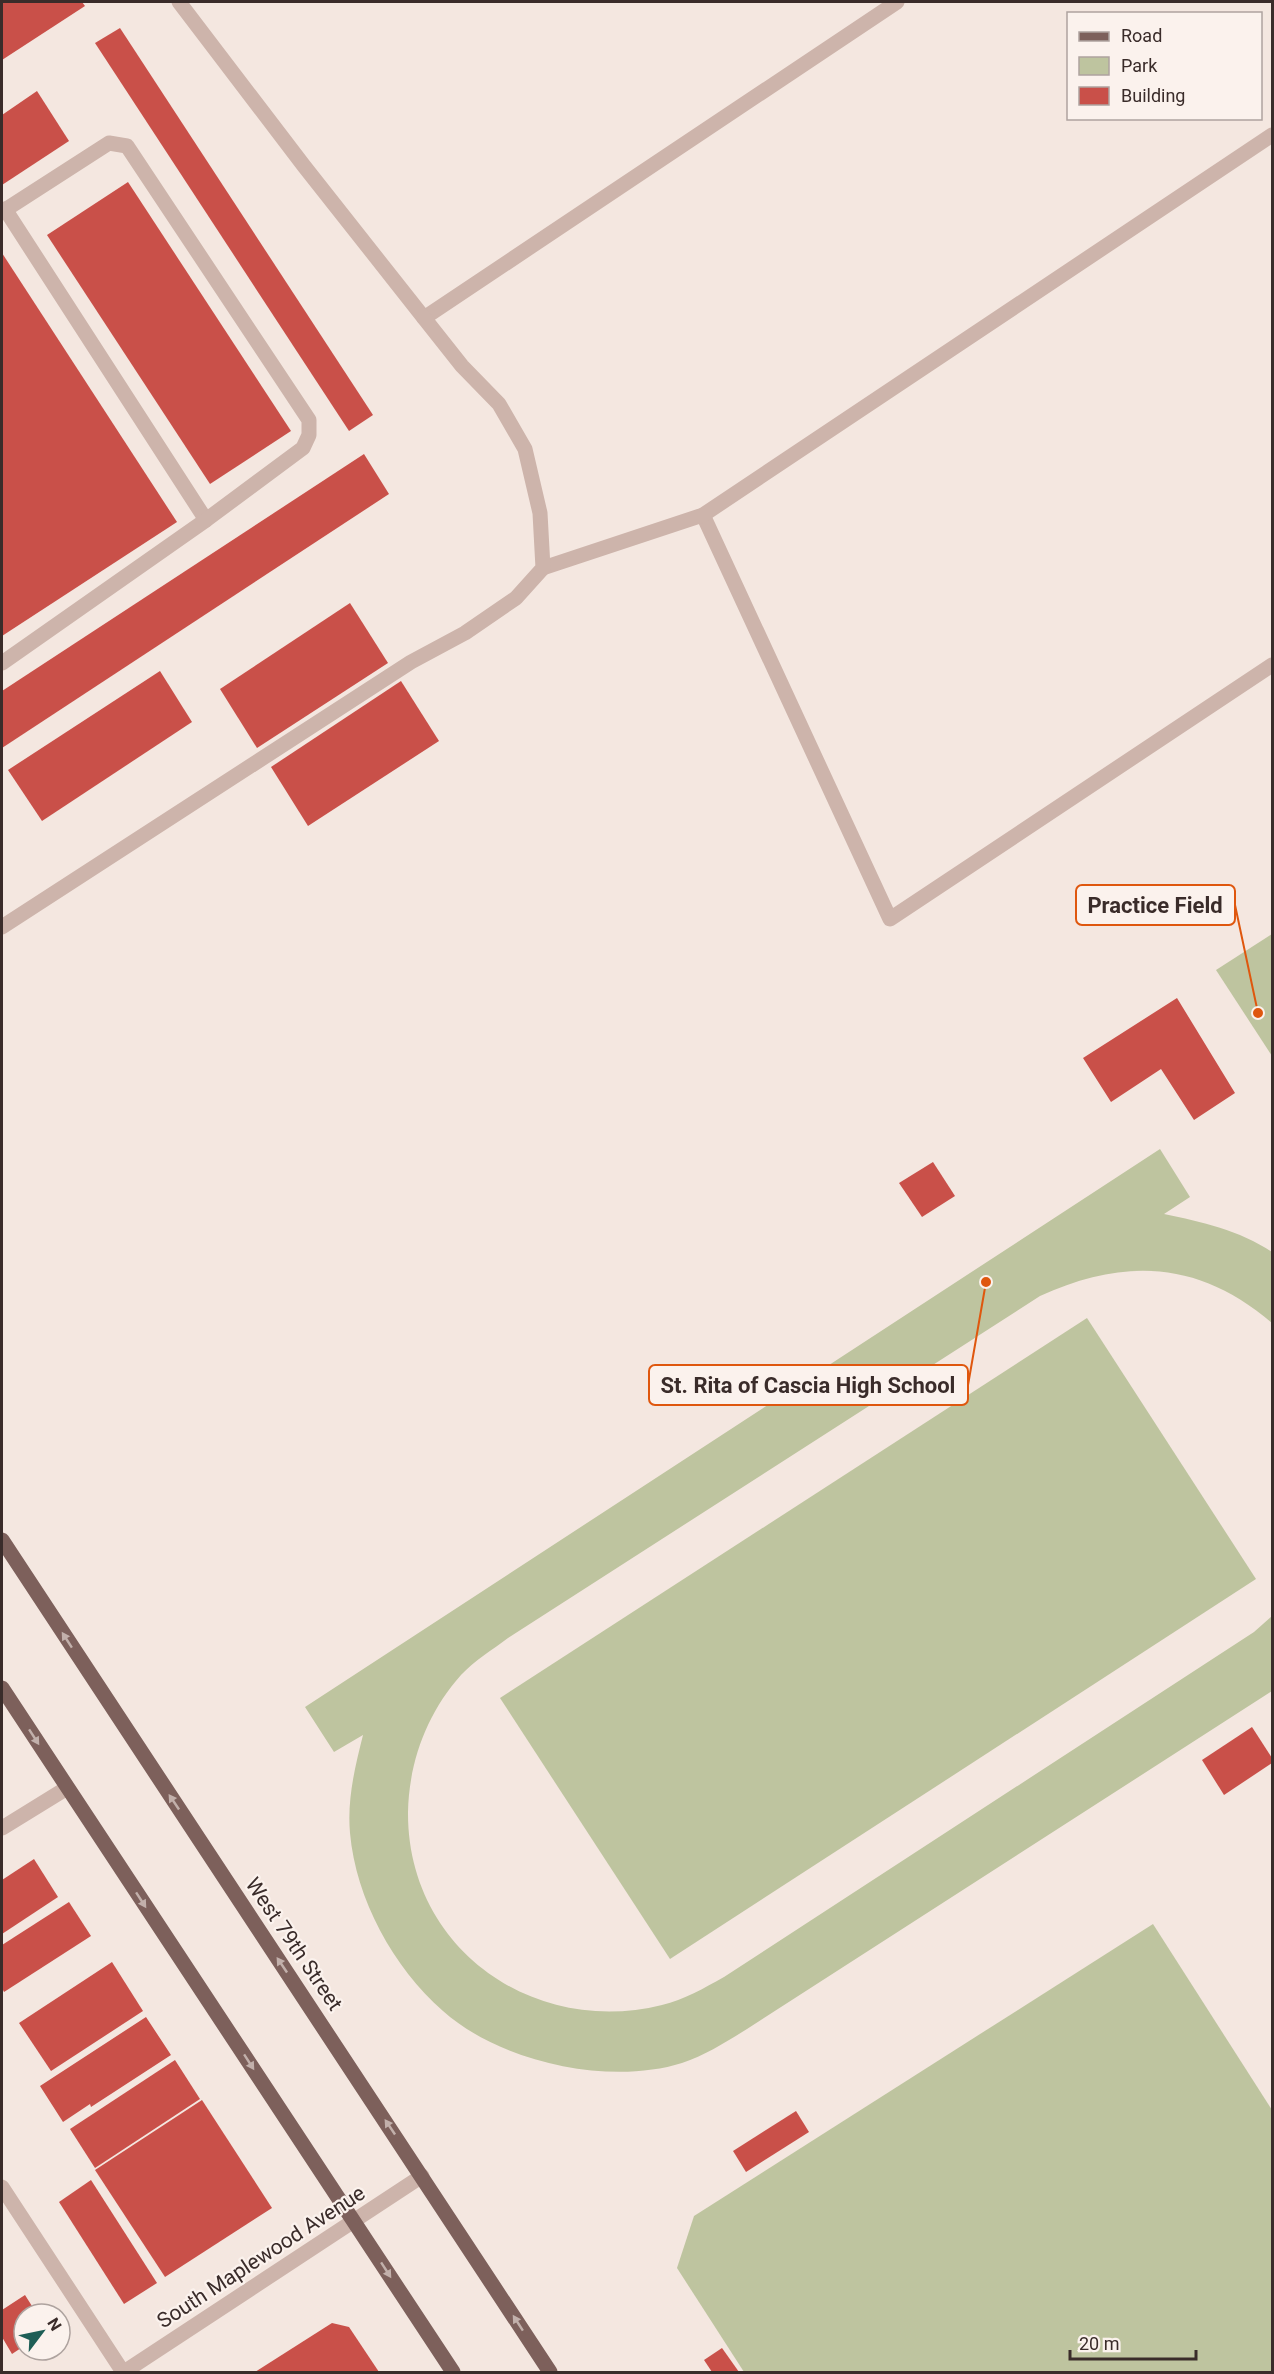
<svg xmlns="http://www.w3.org/2000/svg" width="1274" height="2374" viewBox="0 0 1274 2374" font-family="Roboto,sans-serif">
  <style>
    .green { fill: #bec49f }
    .building { fill: #c95049 }
    .lines { fill: none; stroke-linecap: round; stroke-linejoin: round }
    .minor { stroke: #cdb4ab; stroke-width: 15 }
    .major { stroke: #7d605b; stroke-width: 15 }
    .oneway { fill: #c2b0ab }
    .labels { text-anchor: middle; stroke-width: 4.5; stroke-linejoin: round; paint-order: stroke }
    .street-label { font-size: 21px; fill: #3a2c2a; stroke: #fbf2ed }
    .leader { fill: none; stroke: #df570e; stroke-width: 2 }
    .callout-dot { fill: #df570e; stroke: #fbf2ed; stroke-width: 2 }
    .callout { fill: #fbf2ed; stroke: #df570e; stroke-width: 2 }
    .callout-label { font-size: 22px; text-anchor: middle; font-weight: bold; fill: #3a2c2a }
  </style>
  <rect width="100%" height="100%" fill="#f4e7e0"/>
  <g class="green">
    <path d="M1272,934V1056L1216,970Z"/>
    <path d="M1160,1149L1190,1197L1164,1214C1202,1222 1239,1230 1272,1252V1323C1200,1261 1125,1257 1040,1296L508,1638C492,1650 474,1661 461,1675C427,1713 409,1762 408,1812C407,1948 533,2037 662,2005C684,2000 704,1988 724,1977L1254,1632L1272,1616V1691L747,2029C726,2042 706,2055 682,2063C609,2086 500,2062 443,2011C393,1967 356,1899 350,1833C347,1799 355,1767 363,1735L334,1752L305,1707Z"/>
    <path d="M1087,1318L1256,1579L670,1959L500,1698Z"/>
    <path d="M1153,1924L1272,2110V2372H744L677,2268L694,2216Z"/>
  </g>
  <g class="building">
    <path d="M2,2H82L85,6L2,60Z"/>
    <path d="M120,28L373,415L349,431L95,43Z"/>
    <path d="M37,91L69,141L2,185V115Z"/>
    <path d="M128,182L291,431L210,484L47,235Z"/>
    <path d="M2,253L177,522L2,636Z"/>
    <path d="M364,454L389,494L2,748V691Z"/>
    <path d="M350,603L388,663L257,748L220,689Z"/>
    <path d="M160,671L192,722L42,821L8,770Z"/>
    <path d="M401,681L439,741L308,826L271,767Z"/>
    <path d="M1177,998L1235,1093L1194,1120L1161,1069L1111,1102L1083,1058Z"/>
    <path d="M933,1162L955,1196L922,1217L899,1183Z"/>
    <path d="M1252,1727L1272,1758V1763L1224,1795L1202,1760Z"/>
    <path d="M34,1859L58,1897L2,1934V1880Z"/>
    <path d="M69,1902L91,1936L4,1992L2,1988V1945Z"/>
    <path d="M112,1962L143,2011L51,2071L19,2023Z"/>
    <path d="M146,2017L171,2055L91,2107L90,2104L63,2122L40,2086Z"/>
    <path d="M175,2060L200,2099L95,2168L70,2129Z"/>
    <path d="M202,2100L272,2208L165,2277L95,2170Z"/>
    <path d="M796,2111L809,2132L746,2172L733,2151Z"/>
    <path d="M91,2180L157,2283L124,2304L59,2202Z"/>
    <path d="M25,2295L37,2314H24V2346L12,2354L2,2337V2310Z"/>
    <path d="M332,2323L349,2327L379,2372H255Z"/>
    <path d="M722,2348L739,2372H712L704,2360Z"/>
  </g>
  <g class="lines">
    <g class="minor">
      <path d="M5,209L206,520"/>
      <path d="M2,212L109,143L127,146L309,420V435L303,448L206,520L2,663"/>
      <path d="M424,318L897,2"/>
      <path d="M703,515L890,919L1272,665"/>
      <path d="M543,568L703,515L1272,135"/>
      <path d="M2,927L411,662L465,633L516,598L543,568L540,513L525,449L499,404L462,366L424,318L304,166L179,2"/>
      <path d="M2,1828L67,1788"/>
      <path d="M2,2187L123,2372"/>
      <path d="M124,2372L422,2176"/>
    </g>
    <g class="major">
      <path d="M2,1540L550,2372"/>
      <path d="M2,1688L453,2372"/>
    </g>
  </g>
  <defs><path id="oneway-solid" d="M-6-.8H1V-3.2L6.5 0L1 3.2V.8H-6Z" transform="scale(1.5)"/></defs>
  <g class="oneway">
    <use href="#oneway-solid" transform="translate(67 1640) rotate(-123)"/>
    <use href="#oneway-solid" transform="translate(34 1737) rotate(57)"/>
    <use href="#oneway-solid" transform="translate(174 1802) rotate(-124)"/>
    <use href="#oneway-solid" transform="translate(141 1900) rotate(57)"/>
    <use href="#oneway-solid" transform="translate(282 1965) rotate(-124)"/>
    <use href="#oneway-solid" transform="translate(249 2062) rotate(57)"/>
    <use href="#oneway-solid" transform="translate(390 2127) rotate(-124)"/>
    <use href="#oneway-solid" transform="translate(386 2270) rotate(57)"/>
    <use href="#oneway-solid" transform="translate(518 2323) rotate(-123)"/>
  </g>
  <g class="labels">
    <g class="street-label">
      <text transform="translate(294 1944) rotate(56)" y="7">West 79th Street</text>
      <text transform="translate(261 2257) rotate(-33)" y="7">South Maplewood Avenue</text>
    </g>
  </g>
  <path class="leader" d="M1258 1013L1235 905M986 1282L968 1385"/>
  <g class="callout-dot">
    <circle cx="1258" cy="1013" r="6"/>
    <circle cx="986" cy="1282" r="6"/>
  </g>
  <g class="callout">
    <rect x="1076" y="885" width="159" height="40" rx="6"/>
    <rect x="649" y="1365" width="319" height="40" rx="6"/>
  </g>
  <g class="callout-label">
    <text x="1155" y="913">Practice Field</text>
    <text x="808" y="1393">St. Rita of Cascia High School</text>
  </g>
  <rect width="1274" height="2374" fill="none" stroke="#3a2c2a" stroke-width="6"/>
  <rect x="1067" y="12" width="195" height="108" fill="#fbf2ed" stroke="#aea39f" stroke-width="1.5"/>
  <rect x="1079" y="32" width="30" height="9" fill="#7d605b" stroke="#aea39f" stroke-width="1.5"/>
  <text x="1121" y="42" font-size="18" fill="#3a2c2a">Road</text>
  <rect x="1079" y="57" width="30" height="18" fill="#bec49f" stroke="#aea39f" stroke-width="1.5"/>
  <text x="1121" y="72" font-size="18" fill="#3a2c2a">Park</text>
  <rect x="1079" y="87" width="30" height="18" fill="#c95049" stroke="#aea39f" stroke-width="1.5"/>
  <text x="1121" y="102" font-size="18" fill="#3a2c2a">Building</text>
  <g transform="translate(42 2332) rotate(58)"><circle r="28" fill="#fbf2ed" stroke="#aea39f" stroke-width="1.5"/>
  <path d="M0-4.5L10 22L0 15L-10 22Z" fill="#1e5e56"/>
  <text y="-9" font-size="16" font-weight="bold" text-anchor="middle" fill="#3a2c2a">N</text>
  </g>
  <path d="M1070 2350v9h126v-9" fill="none" stroke="#3a2c2a" stroke-width="3"/>
  <text x="1079" y="2350" font-size="18" fill="#3a2c2a" stroke="#fbf2ed" stroke-width="4.5" paint-order="stroke">20 m</text>
</svg>
